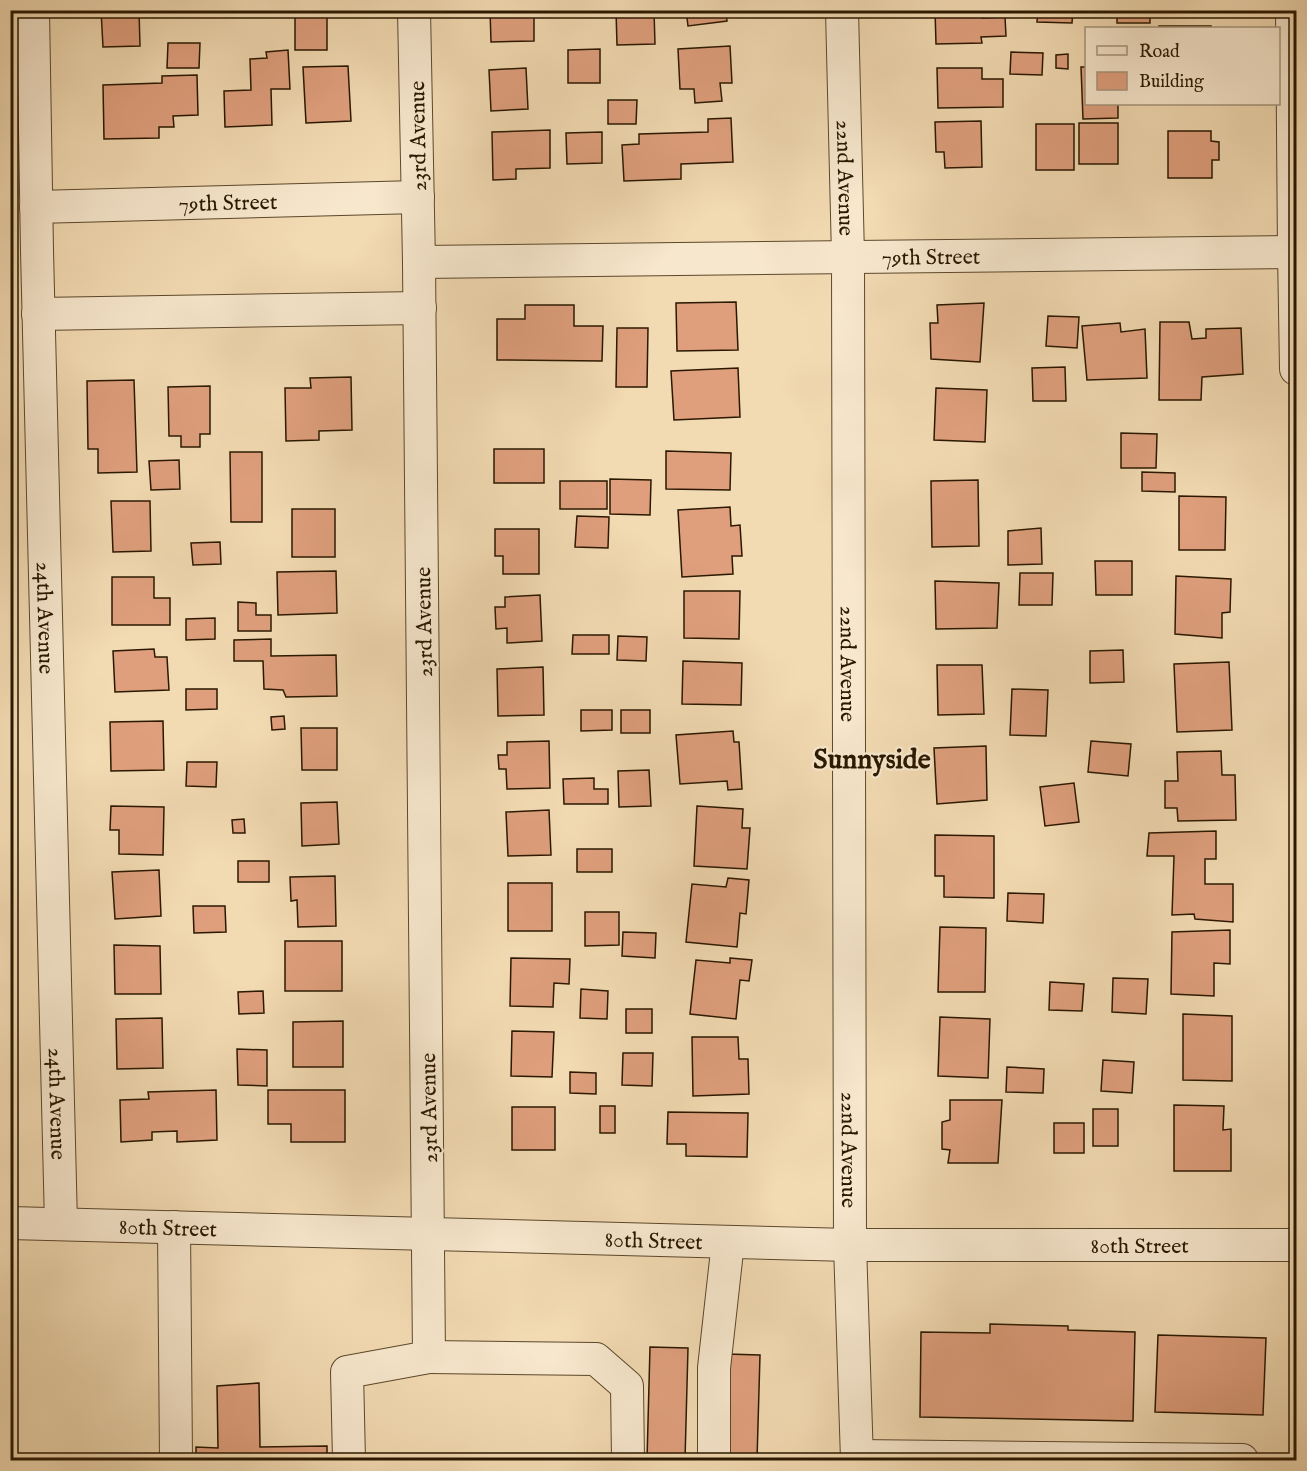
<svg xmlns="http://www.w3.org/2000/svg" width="1307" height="1471" viewBox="0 0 1307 1471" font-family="'IM FELL English',serif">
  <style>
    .building { fill: #df9f7d; stroke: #2a1800; stroke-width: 1.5 }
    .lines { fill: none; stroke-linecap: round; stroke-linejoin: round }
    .minor-casing { stroke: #5c482c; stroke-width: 34 }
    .minor { stroke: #f7e7cd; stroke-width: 32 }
    .labels { text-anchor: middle; stroke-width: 4.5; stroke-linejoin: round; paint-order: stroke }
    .street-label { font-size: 22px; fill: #2a1800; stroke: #f7e7cd }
    .district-label { font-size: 28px; font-weight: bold; fill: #2a1800; stroke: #f7e7cd }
  </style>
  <rect width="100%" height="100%" fill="#f2dab2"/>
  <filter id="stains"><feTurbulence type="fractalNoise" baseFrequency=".00333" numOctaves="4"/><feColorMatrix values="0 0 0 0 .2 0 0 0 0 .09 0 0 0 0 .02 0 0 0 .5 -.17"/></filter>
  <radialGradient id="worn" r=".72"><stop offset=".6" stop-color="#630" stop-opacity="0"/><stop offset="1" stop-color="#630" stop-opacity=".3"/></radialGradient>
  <g class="building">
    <path d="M101,10H139L140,46L103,47Z"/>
    <path d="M490,10H534V41L491,42Z"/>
    <path d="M686,10H726L727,21L688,26Z"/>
    <path d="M935,10H981L982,18L1005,17L1006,36L981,37L982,43L936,44Z"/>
    <path d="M1038,10H1073L1072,23L1037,22Z"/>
    <rect x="1117" y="10" width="33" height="13"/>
    <path d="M616,11H654L655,44L617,45Z"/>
    <rect x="295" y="16" width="32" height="34"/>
    <rect x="1159" y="26" width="52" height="2"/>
    <path d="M168,43H200L199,68H167Z"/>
    <path d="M730,46L732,83H720L722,101L695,103L694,89H680L678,49Z"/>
    <path d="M600,49V83H568V50Z"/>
    <path d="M288,50L290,89H271L272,125L225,127L224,91L251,90L250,59L267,58L266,52Z"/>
    <path d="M1011,52L1043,53L1042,75L1010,74Z"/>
    <path d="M1068,54V69L1056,68V55Z"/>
    <path d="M348,66L351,121L306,123L303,67Z"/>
    <path d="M1081,67H1086V104H1118V118L1083,119Z"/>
    <path d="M526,68L528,109L491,111L489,70Z"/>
    <path d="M937,68H982V79H1003V107L938,108Z"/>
    <path d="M197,75L198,115L173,116L174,127H159V138L104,139L103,85L162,83V76Z"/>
    <path d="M608,100H637L636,124H608Z"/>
    <path d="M731,118L733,162L681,164V179L624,181L622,145L639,144V134L708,132V119Z"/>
    <path d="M981,121L982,167L945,168L944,152H936L935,122Z"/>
    <rect x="1079" y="123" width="39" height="41"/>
    <rect x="1036" y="124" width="38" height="46"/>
    <path d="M550,130V168L516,169V179L493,180L492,132Z"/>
    <path d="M1168,131H1211V141L1219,142V160H1212V178H1168Z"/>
    <path d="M602,132V163L567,164L566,133Z"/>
    <path d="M736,302L738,350L677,351L676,303Z"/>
    <path d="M984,303L980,362L931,359L930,323H938L937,305Z"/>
    <path d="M525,305H574V326H603L602,361L497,360V319H525Z"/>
    <path d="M1048,316L1079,317L1077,348L1046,346Z"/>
    <path d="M1160,322H1189L1192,339L1206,338V329L1241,328L1243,374L1202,377L1201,400H1159Z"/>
    <path d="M1120,323L1121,332L1145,329L1147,378L1087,380L1082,326Z"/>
    <path d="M617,328H648L647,387H616Z"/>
    <path d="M1065,367L1066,401H1033L1032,368Z"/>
    <path d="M738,368L740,417L674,420L671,371Z"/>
    <path d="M351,377L352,430L319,431V440L286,441L285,388H311L310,378Z"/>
    <path d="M134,380L137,472L98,473V449H88L87,381Z"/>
    <path d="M210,386V434H200V447H181V436H169L168,387Z"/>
    <path d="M936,388L987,390L985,442L934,440Z"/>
    <path d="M1121,433L1157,434L1156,468H1121Z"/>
    <rect x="494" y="449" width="50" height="34"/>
    <path d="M666,451L731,453L730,490L666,489Z"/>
    <path d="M230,452H262V522H231Z"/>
    <path d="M179,460L180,489L151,490L149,461Z"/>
    <path d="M1142,472L1175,473V492L1142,491Z"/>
    <path d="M610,479L651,480L650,515L610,514Z"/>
    <path d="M978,480L979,546L932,547L931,481Z"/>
    <rect x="560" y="481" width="47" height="28"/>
    <path d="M1179,496L1226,497L1225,550H1179Z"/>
    <path d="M111,501H150L151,551L113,552Z"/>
    <path d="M730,507L731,526L740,525L742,556H732L733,574L682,577L678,510Z"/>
    <rect x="292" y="509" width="43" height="48"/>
    <path d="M577,516L609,517L608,548L575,547Z"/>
    <path d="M1041,528L1042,564L1008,565V531Z"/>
    <path d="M495,529H539V574H503V556H495Z"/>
    <path d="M220,542L221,564L193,565L191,543Z"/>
    <path d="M1095,561H1132V595H1096Z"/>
    <path d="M336,571L337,613L278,615L277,572Z"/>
    <path d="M1020,573H1053L1052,605H1019Z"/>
    <path d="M1176,576L1231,579L1230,612L1222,613V638L1175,634Z"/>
    <path d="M112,577H154V598H170V625H112Z"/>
    <path d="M935,581L999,583L997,628L936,629Z"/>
    <path d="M684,591H740L739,639L684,638Z"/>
    <path d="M540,595L542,641L507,643V628L496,629L495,607H505V597Z"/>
    <path d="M238,602L256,603V615H271V631H238Z"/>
    <path d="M215,618V639L186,640V619Z"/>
    <path d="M573,635H609V654H572Z"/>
    <path d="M618,636L647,637L646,661L617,660Z"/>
    <path d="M271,639V656L336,655L337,696L286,697L283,690L264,689L263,661H234V640Z"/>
    <path d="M154,649L155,657H167L169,690L115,692L113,651Z"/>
    <path d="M1123,650L1124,682L1090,683V651Z"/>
    <path d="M683,661L742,663L741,705L682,704Z"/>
    <path d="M1229,662L1232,730L1177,732L1174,664Z"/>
    <path d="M937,665H982L984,714L938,715Z"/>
    <path d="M543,667L544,715L498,716L497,669Z"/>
    <path d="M186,689H217V709L186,710Z"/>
    <path d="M1012,689L1048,690L1046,736L1010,735Z"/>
    <path d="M581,710H612V730L581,731Z"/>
    <rect x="621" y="710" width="29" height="23"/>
    <path d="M284,716L285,729L272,730L271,717Z"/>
    <path d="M163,721L164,770L111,771L110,722Z"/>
    <path d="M301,728H337V770H302Z"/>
    <path d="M733,731L734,742H739L742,789L728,790L727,781L680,784L676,735Z"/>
    <path d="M549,741L550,788L507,789L506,769H499L498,755H507V742Z"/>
    <path d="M1091,741L1131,744L1128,776L1088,772Z"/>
    <path d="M986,746L987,800L937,804L934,748Z"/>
    <path d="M1221,751L1222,775H1235L1236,820L1178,821L1177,808H1165V781H1178L1177,752Z"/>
    <path d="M187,762H217L216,787L186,786Z"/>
    <path d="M649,770L651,806L619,807L618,771Z"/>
    <path d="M594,778V789H608V804H564L563,779Z"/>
    <path d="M1074,783L1079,822L1045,826L1040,787Z"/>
    <path d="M337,802L339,844L302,846L301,803Z"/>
    <path d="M111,806L164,807L163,855L119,854V830H110Z"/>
    <path d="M697,806L743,809L742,828H750L747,869L694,866Z"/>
    <path d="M549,810L551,855L508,856L506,812Z"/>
    <path d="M244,819L245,833H233L232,820Z"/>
    <path d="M1216,831V859H1205V884H1233V922L1195,919L1194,914L1172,915L1174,856H1147L1149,833Z"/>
    <path d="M935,835L994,836V898L944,897V876H935Z"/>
    <rect x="577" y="849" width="35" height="23"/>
    <rect x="238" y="861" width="31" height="21"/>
    <path d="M159,870L161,916L115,919L112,872Z"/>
    <path d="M335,876L336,926L298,927L297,900L291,901L290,877Z"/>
    <path d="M728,878L749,880L746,914L740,913L737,947L686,942L692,884L726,887Z"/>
    <rect x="508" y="883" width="44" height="48"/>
    <path d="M1008,893L1044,894L1043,923L1007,921Z"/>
    <path d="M193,906H225L226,932L194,933Z"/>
    <path d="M585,912H619V945L585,946Z"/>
    <path d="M940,927L986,928L985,992H938Z"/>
    <path d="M1230,930V964L1214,963V996L1171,994L1172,932Z"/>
    <path d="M623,932L656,933L655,958L622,956Z"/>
    <rect x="285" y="941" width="57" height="50"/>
    <path d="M114,945L160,946L161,994H115Z"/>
    <path d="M511,958L570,959L569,984L554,983L553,1007L510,1006Z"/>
    <path d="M730,958L752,960L749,981L740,980L736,1019L690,1014L696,960L730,963Z"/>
    <path d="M1113,978L1148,979L1146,1014L1112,1012Z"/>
    <path d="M1050,982L1084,984L1082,1011L1049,1010Z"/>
    <path d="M581,989L608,991L607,1019L580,1018Z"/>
    <path d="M263,991L264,1013L239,1014L238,992Z"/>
    <rect x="626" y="1009" width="26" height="24"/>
    <path d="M1183,1014L1232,1016V1081L1183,1080Z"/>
    <path d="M940,1017L990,1019L988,1078L938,1076Z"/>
    <path d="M162,1018L163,1068L117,1069L116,1019Z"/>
    <path d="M343,1021V1067H293V1022Z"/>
    <path d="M512,1031L554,1032L552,1077L511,1076Z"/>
    <path d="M692,1037H738L739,1059H748L749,1094L693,1096Z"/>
    <path d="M237,1049L267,1050V1086L238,1085Z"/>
    <path d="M623,1053H653L652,1086L622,1085Z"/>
    <path d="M1103,1060L1134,1062L1132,1093L1101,1091Z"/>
    <path d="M1007,1067L1044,1069L1043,1093L1006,1092Z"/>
    <path d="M570,1072L596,1073V1094L570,1093Z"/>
    <path d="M216,1090L217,1140L177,1142V1131L152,1132V1140L121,1142L120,1100L149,1099L148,1092Z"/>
    <path d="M268,1090H345V1142H291V1124H268Z"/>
    <path d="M950,1100H1002L998,1163H948L950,1150L942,1149V1122L950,1120Z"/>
    <path d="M1174,1105L1224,1106L1223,1130L1231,1129V1171H1174Z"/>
    <rect x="600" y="1106" width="15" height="27"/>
    <rect x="512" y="1107" width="43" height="43"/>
    <rect x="1093" y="1109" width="25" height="37"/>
    <path d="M668,1112L748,1113L747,1157L686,1156V1144H667Z"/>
    <rect x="1054" y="1123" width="30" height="30"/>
    <path d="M990,1324L1068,1326V1330L1135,1332L1133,1421L920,1417L921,1332L990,1333Z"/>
    <path d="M1158,1335L1266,1338L1263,1415L1155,1412Z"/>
    <path d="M650,1347L688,1348L685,1460H647Z"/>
    <path d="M726,1354L760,1355L757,1460H723Z"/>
    <path d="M259,1383L260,1447L327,1446V1460H196V1447L218,1448L217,1386Z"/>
  </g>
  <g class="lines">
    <g class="minor-casing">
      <g id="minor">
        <path id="s1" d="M33,10L37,251L61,1224"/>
        <path id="s2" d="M842,10L848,256L850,1245L857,1460"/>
        <path d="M1292,10L1294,252L1296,369"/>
        <path id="s3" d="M36,207L418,197"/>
        <path id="s4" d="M419,262L1296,252"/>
        <path d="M38,314L420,308"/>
        <path id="s5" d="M10,1223L850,1245H1296"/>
        <path d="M174,1227L176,1460"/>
        <path d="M429,1357L596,1359L627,1386L628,1460"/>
        <path d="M857,1456L1242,1460"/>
        <path d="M349,1460L347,1372L429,1357L419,262L414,10"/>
        <path d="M714,1460V1368L728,1242"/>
      </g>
    </g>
    <use href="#minor" class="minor"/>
  </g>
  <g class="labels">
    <g class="street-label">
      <text transform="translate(417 136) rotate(-91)" y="8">23rd Avenue</text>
      <text dy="8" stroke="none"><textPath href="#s2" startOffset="168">22nd Avenue</textPath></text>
      <text dy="8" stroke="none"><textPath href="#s3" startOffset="192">79th Street</textPath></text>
      <text dy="8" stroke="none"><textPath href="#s4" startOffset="512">79th Street</textPath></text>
      <text dy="8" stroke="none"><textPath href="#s1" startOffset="608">24th Avenue</textPath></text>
      <text transform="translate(423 622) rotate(-91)" y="8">23rd Avenue</text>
      <text dy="8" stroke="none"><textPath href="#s2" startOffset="654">22nd Avenue</textPath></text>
      <text dy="8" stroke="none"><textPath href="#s1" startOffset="1094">24th Avenue</textPath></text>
      <text transform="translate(428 1108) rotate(-91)" y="8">23rd Avenue</text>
      <text dy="8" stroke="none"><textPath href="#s2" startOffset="1140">22nd Avenue</textPath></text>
      <text dy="8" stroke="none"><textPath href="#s5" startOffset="158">80th Street</textPath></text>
      <text dy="8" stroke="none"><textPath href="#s5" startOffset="644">80th Street</textPath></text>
      <text dy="8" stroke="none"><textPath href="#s5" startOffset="1130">80th Street</textPath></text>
    </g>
    <g class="district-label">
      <text x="872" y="768">Sunnyside</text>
    </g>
  </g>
  <rect width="1307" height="1471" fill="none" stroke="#f2dab2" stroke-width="36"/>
  <rect x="12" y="12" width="1283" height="1447" fill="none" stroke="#2a1800" stroke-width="3"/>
  <rect x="18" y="18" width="1271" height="1435" fill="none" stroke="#2a1800" stroke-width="1.5"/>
  <rect x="1085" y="27" width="195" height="78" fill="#f7e7cd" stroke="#a5947b" stroke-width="1.5"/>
  <rect x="1097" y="46" width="30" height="9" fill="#f7e7cd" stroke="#a5947b" stroke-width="1.5"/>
  <text x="1139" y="57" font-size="18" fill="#2a1800">Road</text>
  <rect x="1097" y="72" width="30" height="18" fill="#df9f7d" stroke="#a5947b" stroke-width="1.5"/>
  <text x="1139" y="87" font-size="18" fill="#2a1800">Building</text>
  <rect width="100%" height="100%" filter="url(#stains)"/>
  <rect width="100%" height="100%" fill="url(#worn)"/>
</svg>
